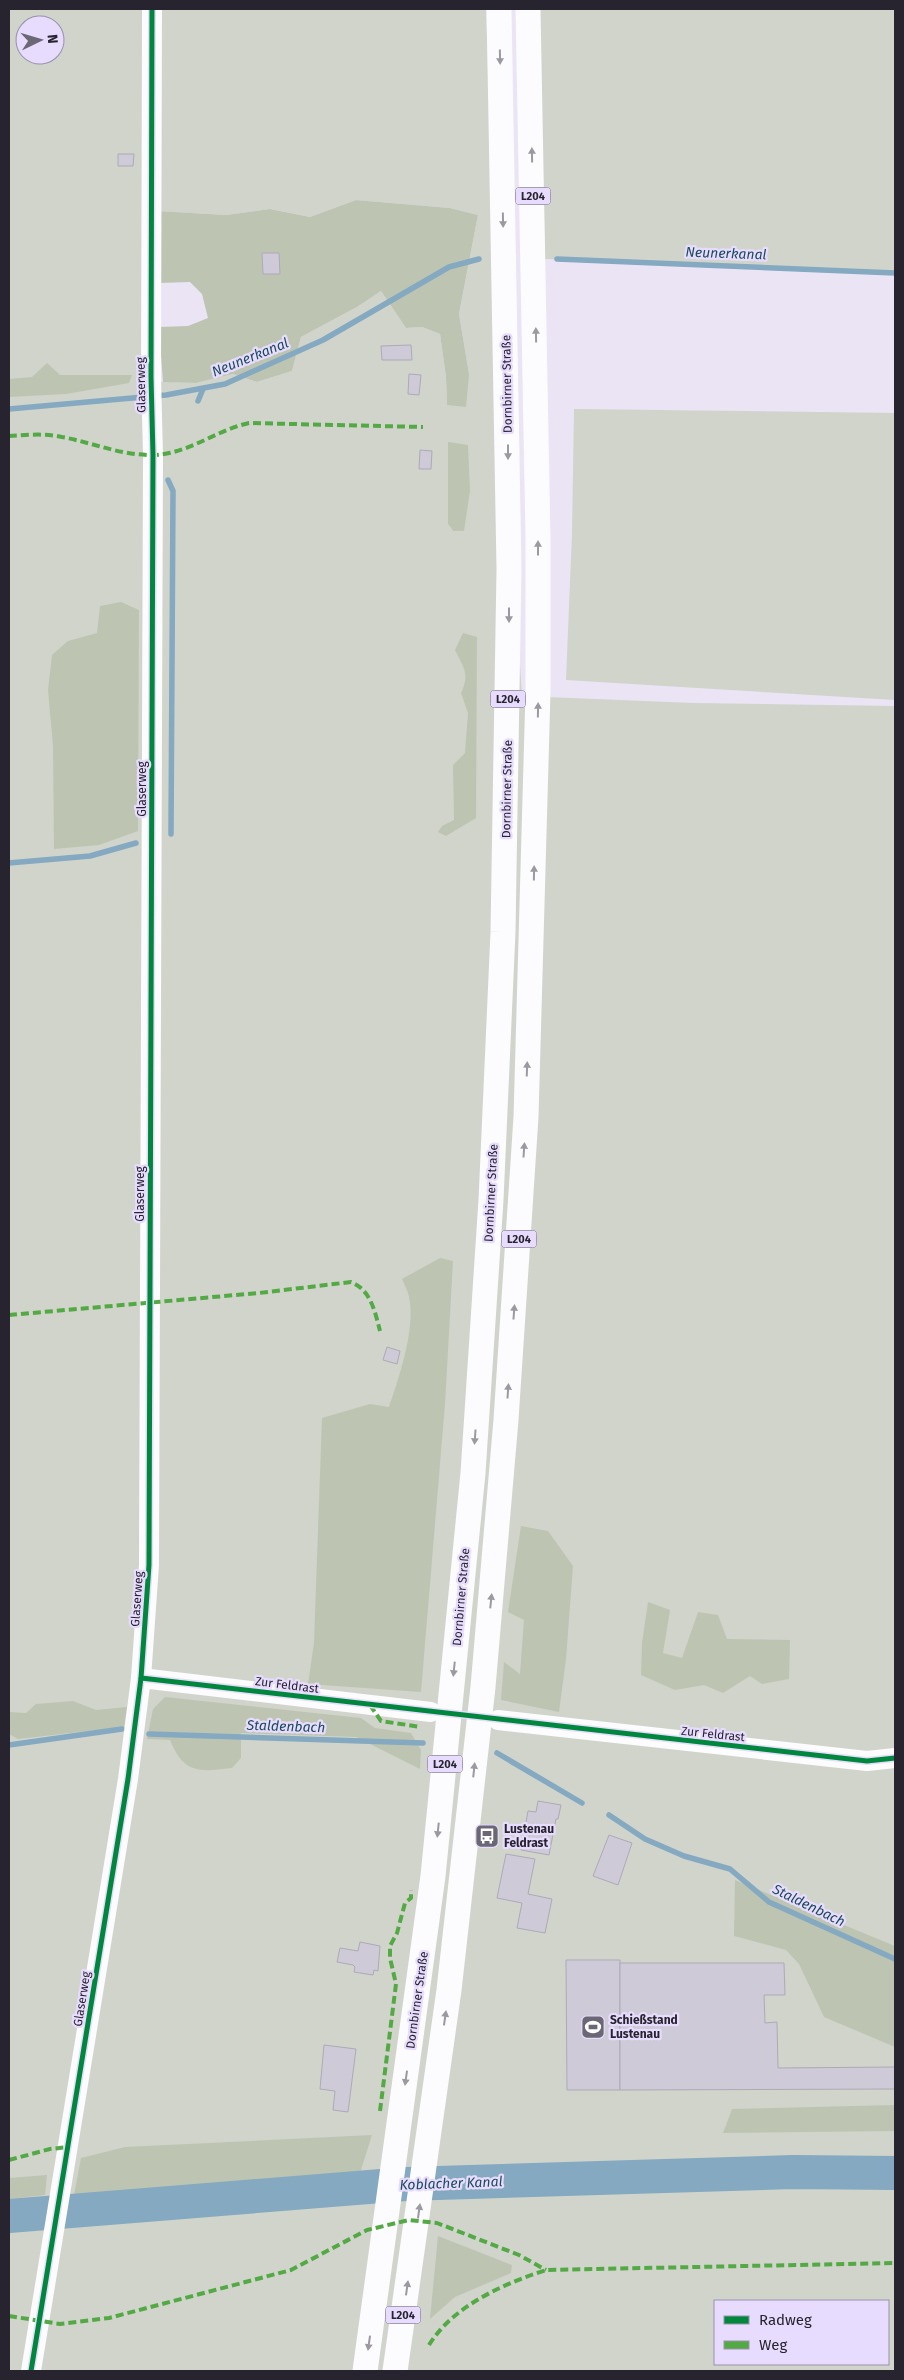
<svg xmlns="http://www.w3.org/2000/svg" width="904" height="2380" viewBox="0 0 904 2380" font-family="'Fira Sans',sans-serif">
  <style>
    .green { fill: #d0d4cb; fill-rule: evenodd }
    .forest { fill: #bdc5b2 }
    .lines { fill: none; stroke-linecap: round; stroke-linejoin: round }
    .stream { stroke: #84a9c0; stroke-width: 5.5 }
    .river { stroke: #84a9c0; stroke-width: 34 }
    .building { fill: #cecad7; stroke: #aea9b7 }
    .minor { stroke: #fcfbfe; stroke-width: 20 }
    .major { stroke: #fcfbfe; stroke-width: 25 }
    .quiet { stroke: #53aa45; stroke-width: 4; stroke-dasharray: 8 4; stroke-linecap: butt }
    .cycleway-casing { stroke: #e7dcfd; stroke-width: 8 }
    .cycleway { stroke: #00873e; stroke-width: 5 }
    .oneway { fill: #9c9aa1 }
    .labels { text-anchor: middle; stroke-width: 4.5; stroke-linejoin: round; paint-order: stroke }
    .shield { fill: #e7dcfd; stroke: #615a6d; stroke-width: 1 }
    .shield-label { font-size: 11px; font-weight: bold; fill: #27232f }
    .street-label { font-size: 12px; fill: #27232f; stroke: #e7dcfd }
    .poi-label { font-size: 12px; font-weight: bold; fill: #27232f; stroke: #e7dcfd; text-anchor: start }
    .water-label { font-size: 14px; font-style: italic; fill: #1b4a5d; stroke: #e7dcfd }
  </style>
  <rect width="100%" height="100%" fill="#eae4f5"/>
  <g class="green">
    <path d="M9,9H145V381L196,383L233,374L257,382L292,371L301,337L357,307L381,291L406,328L422,327L440,334L446,377L447,405L469,374L459,314L478,215L450,208L356,200L310,217L270,209L226,215L158,211L160,9H486L494,258L522,696L693,703L895,706V2161L378,2174L376,2195L895,2185V2371H9ZM25,25H55V55H25ZM448,442L464,530V531H453L448,524ZM715,2301H888V2364H715Z"/>
    <path d="M539,9H895V272L545,259Z"/>
    <path d="M574,409L895,413V700L566,680L572,534Z"/>
  </g>
  <g class="forest">
    <path d="M356,200L450,208L478,215L459,314L469,374L466,407L447,405L446,377L440,334L422,327L406,328L381,291L357,307L301,337L292,371L257,382L233,374L196,383L163,382L159,327L188,326L208,318L202,294L190,282L159,283L158,211L226,215L270,209L310,217Z"/>
    <path d="M47,363L60,375H132L129,383L66,394L9,397V379L32,377Z"/>
    <path d="M448,442L468,445L470,491L464,531H453L448,524Z"/>
    <path d="M121,602L139,610L138,831L99,845L54,849L53,746L48,690L52,655L68,641L97,633L100,606Z"/>
    <path d="M463,633L477,637L476,818L446,836L438,832L442,826L454,820L453,765L465,753L468,713L461,693C470,674 464,668 455,650Z"/>
    <path d="M440,1258L453,1261L445,1404L421,1692L308,1684L314,1643L322,1418L370,1404L389,1407C399,1378 416,1327 409,1297C408,1291 404,1284 402,1279Z"/>
    <path d="M521,1526L548,1531L573,1566L566,1659L559,1712L501,1700L504,1662L520,1674L524,1620L508,1612Z"/>
    <path d="M648,1602L670,1610L663,1653L682,1658L698,1612L718,1615L727,1639L790,1640L789,1679L762,1684L750,1676L723,1693L704,1685L675,1690L641,1675L642,1643Z"/>
    <path d="M165,1697L361,1718L375,1728L411,1733L421,1750L420,1769L356,1737L241,1733V1758L232,1768C199,1772 184,1774 170,1740L147,1739L153,1709Z"/>
    <path d="M73,1701L96,1710L127,1707L124,1727L18,1739L9,1734V1712L26,1713L36,1704Z"/>
    <path d="M735,1880L895,1946V2047L824,2017L799,1964L786,1950L734,1936Z"/>
    <path d="M895,2105V2131L723,2133L732,2109Z"/>
    <path d="M372,2135L360,2173L74,2195L81,2158L125,2147Z"/>
    <path d="M47,2175L45,2195L9,2199V2178Z"/>
    <path d="M438,2236L512,2265L511,2273L455,2297L430,2319Z"/>
  </g>
  <g class="lines">
    <g class="stream">
      <path d="M557,259L895,273"/>
      <path d="M198,401L203,389"/>
      <path d="M9,409L166,395L225,384L323,340L449,267L479,259"/>
      <path d="M168,480L173,491L171,834"/>
      <path d="M9,863L90,856L136,843"/>
      <path d="M149,1734L423,1743"/>
      <path d="M9,1745L122,1729"/>
      <path d="M497,1753L582,1803"/>
      <path d="M609,1815L645,1839L684,1856L730,1869L769,1902L895,1959"/>
    </g>
    <path class="river" d="M9,2216L406,2184L793,2172L895,2173"/>
  </g>
  <g class="building">
    <path d="M118,154H134L133,166H118Z"/>
    <path d="M262,253H279L280,274H263Z"/>
    <path d="M411,345L412,360H382L381,346Z"/>
    <path d="M409,374L421,375L419,395L408,394Z"/>
    <path d="M420,450L432,451L431,469H419Z"/>
    <path d="M387,1347L400,1351L397,1364L383,1360Z"/>
    <path d="M538,1801L561,1805L558,1819H556L549,1855L521,1850L528,1811L536,1812Z"/>
    <path d="M609,1835L632,1843L618,1885L593,1876Z"/>
    <path d="M506,1854L535,1859L528,1894L552,1899L545,1933L517,1928L522,1903L497,1898Z"/>
    <path d="M360,1942L380,1946L378,1971L374,1970L373,1975L354,1972L355,1967L353,1965L337,1962L340,1948L358,1951Z"/>
    <path d="M566,1960H620V2090H567Z"/>
    <path d="M620,1963H784L785,1995H764L765,2023L777,2022L778,2068L895,2067V2089L620,2090Z"/>
    <path d="M324,2045L356,2049L348,2112L333,2110L335,2091L320,2089Z"/>
  </g>
  <g class="lines">
    <g class="minor">
      <path d="M141,1678L431,1712"/>
      <path d="M498,1720L867,1761L895,1758"/>
      <path d="M31,2371L128,1779L141,1678L149,1565L153,455L151,377L152,9"/>
    </g>
    <g class="major">
      <path d="M365,2371L433,1876L473,1473L491,1200L503,932L509,569L499,9"/>
      <path d="M395,2371L449,1990L483,1687L506,1420L526,1117L538,692V539L528,9"/>
    </g>
    <g class="quiet">
      <path d="M9,436C26,435 45,433 62,437C94,443 119,455 152,455C187,455 216,430 249,423L423,427"/>
      <path d="M9,1315L259,1293L351,1282C371,1290 375,1312 380,1331"/>
      <path d="M370,1705L381,1721L421,1727"/>
      <path d="M380,2111L396,1984L390,1958V1946L397,1933L405,1903L411,1898V1890"/>
      <path d="M9,2160L50,2149L68,2147"/>
      <path d="M9,2316L60,2324L109,2318L291,2270L367,2230L409,2220L437,2223L519,2255L546,2270"/>
      <path d="M429,2345C453,2306 503,2284 546,2270L895,2263"/>
    </g>
    <g class="cycleway-casing">
      <g id="cycleway">
        <path d="M141,1678L867,1761L895,1758"/>
        <path d="M31,2371L128,1779L141,1678L149,1565L153,455L151,377L152,9"/>
      </g>
    </g>
    <use href="#cycleway" class="cycleway"/>
  </g>
  <defs><path id="oneway-solid" d="M-6-.8H1V-3.2L6.5 0L1 3.2V.8H-6Z" transform="scale(1.25)"/></defs>
  <g class="oneway">
    <use href="#oneway-solid" transform="translate(500 57) rotate(89)"/>
    <use href="#oneway-solid" transform="translate(532 155) rotate(-91)"/>
    <use href="#oneway-solid" transform="translate(503 220) rotate(89)"/>
    <use href="#oneway-solid" transform="translate(536 335) rotate(-91)"/>
    <use href="#oneway-solid" transform="translate(508 452) rotate(90)"/>
    <use href="#oneway-solid" transform="translate(538 548) rotate(-90)"/>
    <use href="#oneway-solid" transform="translate(509 615) rotate(90)"/>
    <use href="#oneway-solid" transform="translate(538 710) rotate(-89)"/>
    <use href="#oneway-solid" transform="translate(534 873) rotate(-89)"/>
    <use href="#oneway-solid" transform="translate(527 1069) rotate(-88)"/>
    <use href="#oneway-solid" transform="translate(524 1150) rotate(-86)"/>
    <use href="#oneway-solid" transform="translate(514 1312) rotate(-86)"/>
    <use href="#oneway-solid" transform="translate(508 1391) rotate(-86)"/>
    <use href="#oneway-solid" transform="translate(475 1437) rotate(94)"/>
    <use href="#oneway-solid" transform="translate(491 1601) rotate(-84)"/>
    <use href="#oneway-solid" transform="translate(454 1669) rotate(96)"/>
    <use href="#oneway-solid" transform="translate(474 1770) rotate(-84)"/>
    <use href="#oneway-solid" transform="translate(438 1830) rotate(96)"/>
    <use href="#oneway-solid" transform="translate(445 2018) rotate(-82)"/>
    <use href="#oneway-solid" transform="translate(406 2078) rotate(98)"/>
    <use href="#oneway-solid" transform="translate(419 2211) rotate(-82)"/>
    <use href="#oneway-solid" transform="translate(407 2288) rotate(-82)"/>
    <use href="#oneway-solid" transform="translate(369 2343) rotate(98)"/>
  </g>
  <defs>
    <g id="bus-square" transform="scale(1.25)"><rect x="-9" y="-9" width="18" height="18" rx="4" fill="#6b6774" stroke="#e7dcfd"/><path d="M-5-6H5V4H4V6H2V4H-2V6H-4V4H-5ZM-3.5-4V0h7V-4ZM-3.5 1.2v1.5H-2V1.2ZM2 1.2v1.5H3.5V1.2Z" fill="#fff"/></g>
    <g id="stadium-square" transform="scale(1.25)"><rect x="-9" y="-9" width="18" height="18" rx="4" fill="#6b6774" stroke="#e7dcfd"/><path d="M0-5a6.5 5 0 1 0 0 10a6.5 5 0 1 0 0-10ZM-3.5-1.8h7v3.6h-7Z" fill="#fff"/></g>
  </defs>
  <g fill-rule="evenodd">
    <use href="#bus-square" x="487" y="1836"/>
    <use href="#stadium-square" x="593" y="2027"/>
  </g>
  <g class="labels">
    <g class="shield">
      <rect x="515.5" y="187.5" width="35" height="17" rx="4"/>
      <rect x="490.5" y="690.5" width="35" height="17" rx="4"/>
      <rect x="501.5" y="1230.5" width="35" height="17" rx="4"/>
      <rect x="427.5" y="1755.5" width="35" height="17" rx="4"/>
      <rect x="385.5" y="2306.5" width="35" height="17" rx="4"/>
    </g>
    <g class="shield-label">
      <text x="533" y="200">L204</text>
      <text x="508" y="703">L204</text>
      <text x="519" y="1243">L204</text>
      <text x="445" y="1768">L204</text>
      <text x="403" y="2319">L204</text>
    </g>
    <g class="street-label">
      <text transform="translate(507 384) rotate(-91)" y="4">Dornbirner Straße</text>
      <text transform="translate(141 385) rotate(-91)" y="4">Glaserweg</text>
      <text transform="translate(142 789) rotate(-90)" y="4">Glaserweg</text>
      <text transform="translate(507 789) rotate(-89)" y="4">Dornbirner Straße</text>
      <text transform="translate(491 1193) rotate(-87)" y="4">Dornbirner Straße</text>
      <text transform="translate(140 1194) rotate(-90)" y="4">Glaserweg</text>
      <text transform="translate(461 1597) rotate(-85)" y="4">Dornbirner Straße</text>
      <text transform="translate(137 1599) rotate(-86)" y="4">Glaserweg</text>
      <text transform="translate(287 1685) rotate(7)" y="4">Zur Feldrast</text>
      <text transform="translate(713 1734) rotate(6)" y="4">Zur Feldrast</text>
      <text transform="translate(82 1999) rotate(-81)" y="4">Glaserweg</text>
      <text transform="translate(417 2000) rotate(-82)" y="4">Dornbirner Straße</text>
    </g>
    <g class="poi-label">
      <text x="504" y="1833">Lustenau<tspan x="504" dy="14">Feldrast</tspan></text>
      <text x="610" y="2024">Schießstand<tspan x="610" dy="14">Lustenau</tspan></text>
    </g>
    <g class="water-label">
      <text transform="translate(726 253) rotate(2)" y="5">Neunerkanal</text>
      <text transform="translate(250 357) rotate(-22)" y="5">Neunerkanal</text>
      <text transform="translate(286 1726) rotate(2)" y="5">Staldenbach</text>
      <text transform="translate(809 1905) rotate(26)" y="5">Staldenbach</text>
      <text transform="translate(451 2183) rotate(-2)" y="5">Koblacher Kanal</text>
    </g>
  </g>
  <rect width="904" height="2380" fill="none" stroke="#27232f" stroke-width="20"/>
  <rect x="714" y="2300" width="175" height="65" fill="#e7dcfd" stroke="#9a92ab"/>
  <rect x="724" y="2316" width="25" height="8" fill="#00873e" stroke="#9a92ab"/>
  <text x="759" y="2325" font-size="15" fill="#27232f">Radweg</text>
  <rect x="724" y="2341" width="25" height="8" fill="#53aa45" stroke="#9a92ab"/>
  <text x="759" y="2350" font-size="15" fill="#27232f">Weg</text>
  <g transform="translate(40 40) rotate(85)"><circle r="24" fill="#e7dcfd" stroke="#9a92ab"/>
  <path d="M0-4L9 19L0 12L-9 19Z" fill="#6b6774"/>
  <text y="-8" font-size="14" font-weight="bold" text-anchor="middle" fill="#27232f">N</text>
  </g>
</svg>
